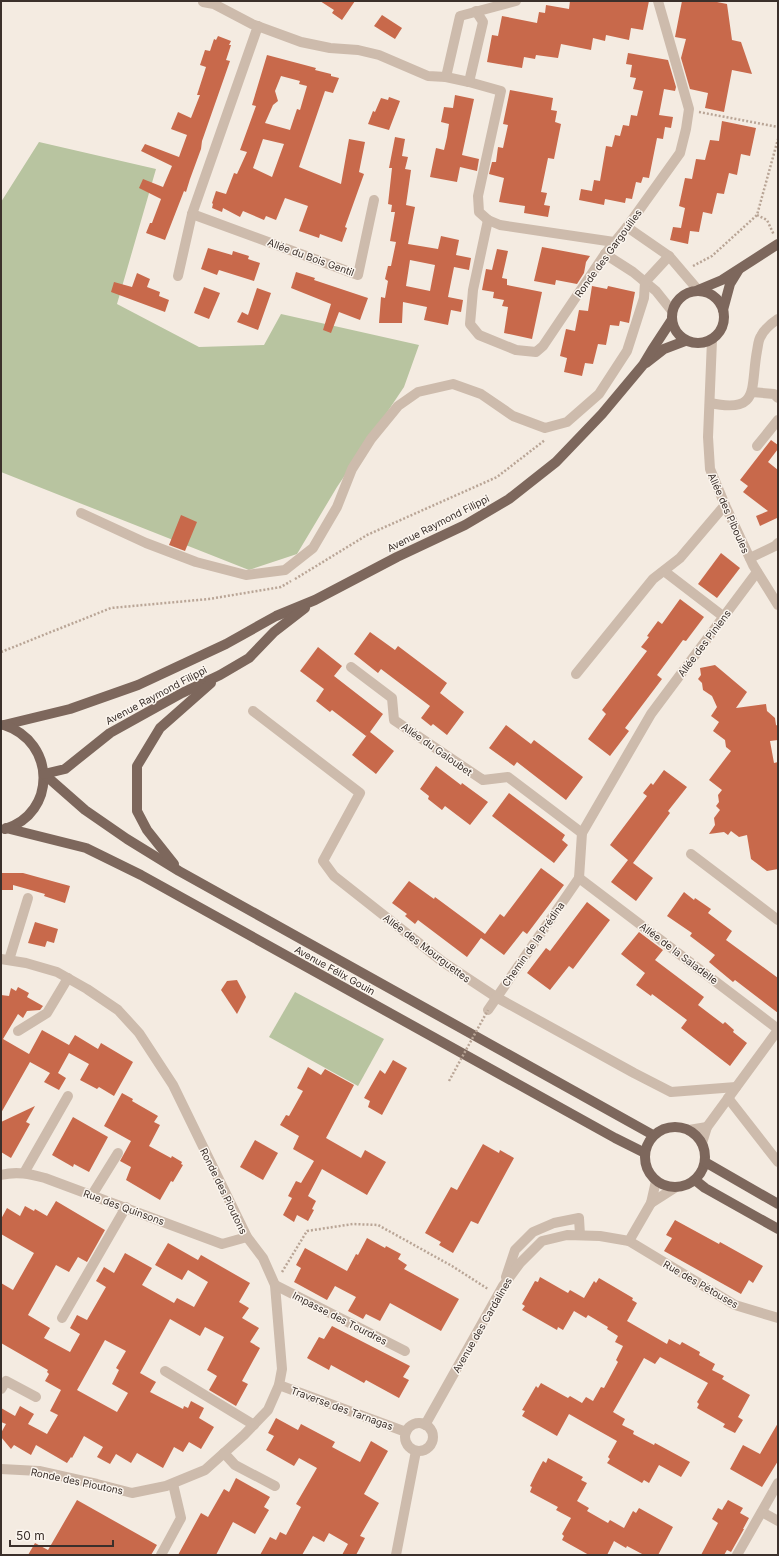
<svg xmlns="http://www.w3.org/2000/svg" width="779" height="1556" viewBox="0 0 779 1556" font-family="Inter,sans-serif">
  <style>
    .green { fill: #b8c4a0 }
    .building { fill: #c8694b; fill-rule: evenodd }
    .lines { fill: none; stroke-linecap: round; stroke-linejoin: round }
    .path { stroke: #b9a596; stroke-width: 2.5; stroke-dasharray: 2 2; stroke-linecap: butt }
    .minor { stroke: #cdbbac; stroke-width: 10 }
    .major { stroke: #7d675c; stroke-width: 10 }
    .path-bridge { stroke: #b9a596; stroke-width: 2.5; stroke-dasharray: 2 2; stroke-linecap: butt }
    .labels { text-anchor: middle; stroke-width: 3; stroke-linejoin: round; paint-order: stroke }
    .street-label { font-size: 10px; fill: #3b302b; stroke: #fbf5ee }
  </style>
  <rect width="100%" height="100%" fill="#f4ebe1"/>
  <g class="green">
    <path d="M39,142L156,169L117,304L199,347L264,345L281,314L419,345L404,387L337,487L297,554L249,570L1,472V202Z"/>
    <path d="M295,992L384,1039L358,1086L269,1037Z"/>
  </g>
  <g class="building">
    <path d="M320,1H355L342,20L332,13L334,10Z"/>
    <path d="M570,1H649L643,30L631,28L629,40L606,35L605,41L593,38L591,50L561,44L558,58L536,55L535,59L524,57L522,68L487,62L492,35L498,36L502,16L537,23L539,12L545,13L546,5L569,9Z"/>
    <path d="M682,1H712L727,4L732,40L741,42L752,74L732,70L724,112L705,108L708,93L690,89L681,58L686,39L675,37Z"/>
    <path d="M382,15L402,28L395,39L374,26Z"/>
    <path d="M218,36L231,41L229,45H231L226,60L230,61L202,141L201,149L190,179L186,192L184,191L165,240L146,233L150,223H152L161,199L139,188L143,179L163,187L172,166L141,151L145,144L179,157L187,135L171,129L178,112L191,118L200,95H197L206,67L200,65L205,50L210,51L214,39L216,40Z"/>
    <path d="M628,53L668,60L676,87L675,91L664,89L659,115L673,117L671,128L665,127L663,139L657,138L649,178L643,177L641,183L636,182L632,199L626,198L625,203L605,199L604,205L579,200L581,189L592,191L594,180L600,181L606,146L612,147L615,135L620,136L623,125L629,126L631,115L637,116L643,91L633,89L636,78L630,77L632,65L626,64Z"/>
    <path d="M267,55L316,68L315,70L331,74V76L339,78L333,93L325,91L299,167L341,184L349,139L365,142L359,172L364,174L345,227L347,228L342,242L320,234L319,238L299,231L308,206L285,198L276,220L266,216L264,220L243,211L240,217L223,208L222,212L212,208L213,204L212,203L216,191L226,194L234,173L237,174L247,152L240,150L256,106L252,105ZM281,76L300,81L299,84L307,86L300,110L297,109L290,130L265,123L273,105L278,101L275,91ZM263,139L284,144L272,177L253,168Z"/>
    <path d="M510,90L553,98L551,110L557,111L555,122L561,124L554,159L548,158L541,192L547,193L544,205L550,206L548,217L524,213L525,206L499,202L504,178L489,174L492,162H496L498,147L503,148L508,125L503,124Z"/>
    <path d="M455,95L474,99L462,155L479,159L477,171L460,167L457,182L430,177L436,148L444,150L447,137L449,124L441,122L444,107L453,108Z"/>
    <path d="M389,97L400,101L389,130L368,124L373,111L375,112L381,98L388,100Z"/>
    <path d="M722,121L756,128L750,156L741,154L737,175L729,173L724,194L717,193L712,214L703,212L699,232L690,231L688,244L670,240L673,227L681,228L685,208L679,206L685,178L692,179L696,159L705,160L710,140L719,141Z"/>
    <path d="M395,137L405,139L402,156L408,157L405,169L411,170L406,205L415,207L408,244L438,249L441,236L459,240L456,255L471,258L469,270L454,267L448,297L463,300L461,312L451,310L448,325L424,320L427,307L403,302L402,323H379L381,297L385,298L388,281L385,279L388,266H391L396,242L390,241L395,212H391L392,205L388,204L392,168H389ZM410,260L435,265L430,291L406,286Z"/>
    <path d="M542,247L590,256L586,262L584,273L577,284L556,280L555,285L534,281Z"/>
    <path d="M208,248L232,255L233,251L249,256L248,259L260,263L254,281L219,270L217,275L201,269Z"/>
    <path d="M497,249L508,251L502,278L507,279V285L542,292L532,339L504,333L508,307L502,306L504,300L493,298L494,292L482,290L486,269L492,270Z"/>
    <path d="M296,272L315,278L314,280L368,298L360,320L339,312L331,333L323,330L331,304L291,288Z"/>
    <path d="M137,273L150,279L147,287L160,292L159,296L169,300L165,312L111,292L114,282L132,287Z"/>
    <path d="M592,286L607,289L608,286L635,292L629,323L620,321L619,326L610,325L606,345L598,344L593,364L585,363L582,376L564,372L567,358L560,356L566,329L575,331L579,310L588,311Z"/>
    <path d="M204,287L220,293L209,319L194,313Z"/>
    <path d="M257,288L271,293L258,330L237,322L242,312L248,315Z"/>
    <path d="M771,440L778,445V449L768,462L778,470V519L777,518L760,526L756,516L768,511L743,492L748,486L740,480Z"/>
    <path d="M181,515L197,522L185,551L169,545Z"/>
    <path d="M721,553L740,568L717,598L698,584Z"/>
    <path d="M680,599L704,617L686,641L683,640L657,675L662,679L625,728L629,731L610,756L588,739L606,714L602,710L647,651L641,647L649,637L647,636L658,621L662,624Z"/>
    <path d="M370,632L395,650L398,646L447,683L440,693L464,712L447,735L433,724L431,726L421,718L430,706L381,669L378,673L354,654Z"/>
    <path d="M318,647L342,666L334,676L383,714L370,732L394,751L376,774L352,755L367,735L366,736L332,710L330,712L316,701L324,689L300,671Z"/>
    <path d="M715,665L747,692L736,708L766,704L767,711L775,718L776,725L778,726V740L770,741L774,763L778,762V869L767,871L751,859L747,835L739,837L731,831L728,835L724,832L709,834L715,825L714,818L720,810L716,806L719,802L718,795L722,790L709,780L731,751L726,747L725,740L713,731L719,722L711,716L717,707L712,696L703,690L702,683L698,679L701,675L700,668Z"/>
    <path d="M506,725L531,744L534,740L583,777L566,800L517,762L514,766L489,748Z"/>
    <path d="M436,766L461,785L462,783L488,802L470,825L445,806L442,810L428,799L429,796L420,789Z"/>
    <path d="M664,770L687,787L668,811L670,813L633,863L653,878L636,901L611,882L628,860L610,845L647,796L643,793L651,783L653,785Z"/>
    <path d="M509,793L565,835L562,840L568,845L554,863L492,816Z"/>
    <path d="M541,868L564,885L527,934L523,931L504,955L481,938L467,957L418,920L415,924L405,916L407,914L392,903L409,881L434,899L435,897L485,934L500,914L504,917Z"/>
    <path d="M1,873H23L70,886L65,903L44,896L45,894L13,885V890H1Z"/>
    <path d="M684,892L694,900L695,898L711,909L708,913L732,931L726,940L778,978V1013L735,980L733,982L709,962L715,955L690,936L692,933L667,916Z"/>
    <path d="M587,902L610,920L573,969L569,966L550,990L527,973L546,948L550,951Z"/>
    <path d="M35,922L58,929L54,943L47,941L45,947L28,943Z"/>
    <path d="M639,932L663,950L655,960L704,997L698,1005L723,1024L725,1022L734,1030L733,1032L747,1043L730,1066L681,1028L687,1020L652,994L651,996L636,985L645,973L621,954Z"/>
    <path d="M237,980L246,997L237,1014L221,990L227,981Z"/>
    <path d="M18,987L29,993L27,997L43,1006L40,1010L27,1011L23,1018L18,1014L3,1039L29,1054L42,1030L69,1045L75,1035L98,1049L101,1043L133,1062L114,1096L99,1087L97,1089L80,1080L89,1064L69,1053L58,1073L66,1078L59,1090L44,1082L50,1073L30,1062L1,1113V995L9,996L11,988L16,991Z"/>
    <path d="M393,1060L407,1068L382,1115L368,1107L370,1101L364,1098L380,1070L385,1074Z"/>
    <path d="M308,1067L321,1075L325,1069L354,1085L326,1138L361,1158L365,1150L386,1162L367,1195L322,1169L308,1196L316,1201L312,1209L314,1210L308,1221L297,1215L294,1222L283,1215L292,1198L288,1196L296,1181L301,1183L314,1161L293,1149L299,1136L280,1125L286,1115L289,1116L303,1091L297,1088Z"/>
    <path d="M122,1093L133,1099L132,1101L158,1116L154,1122L160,1125L149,1146L171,1158L172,1156L182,1162L181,1164L183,1165L173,1182L171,1181L160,1200L126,1180L131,1167L120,1161L131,1141L104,1126Z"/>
    <path d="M35,1106L26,1122L30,1124L11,1158L1,1152V1122Z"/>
    <path d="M73,1117L108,1137L89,1172L74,1164L73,1167L52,1155Z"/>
    <path d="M255,1140L278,1153L263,1180L240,1167Z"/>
    <path d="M483,1144L499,1153L500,1150L514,1158L478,1224L471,1221L453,1253L439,1245L441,1242L425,1233L451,1187L457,1190Z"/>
    <path d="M56,1201L105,1230L87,1262L78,1257L69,1272L56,1265L28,1315L50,1328L44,1338L70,1352L80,1334L70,1328L77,1315L87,1320L106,1287L96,1281L104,1267L114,1273L125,1253L152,1268L142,1285L174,1303L177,1298L194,1307L208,1282L188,1270L182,1280L155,1265L168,1243L198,1260L201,1255L250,1283L239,1302L249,1308L242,1318L259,1328L250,1342L260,1348L242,1381L248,1384L236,1406L209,1390L217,1376L207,1370L224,1337L205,1327L200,1336L170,1319L140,1373L156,1382L150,1392L183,1409L184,1406L188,1408L191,1401L204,1408L199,1418L214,1427L201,1449L189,1442L183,1452L174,1447L163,1468L137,1453L131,1463L116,1454L110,1464L97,1457L103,1447L84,1436L72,1458L71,1457L67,1463L36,1445L31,1455L14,1445L11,1449L1,1437V1433L6,1424L1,1422V1408L15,1416L20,1406L34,1414L28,1424L47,1434L58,1415L50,1411L61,1390L45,1381L49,1374L47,1372L48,1370L1,1343V1283L13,1290L34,1253L1,1234V1219L7,1208L20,1216L25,1206L34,1211L35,1209L47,1216ZM105,1340L126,1351L116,1368L119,1370L112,1384L128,1393L117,1412L77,1390Z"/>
    <path d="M675,1220L719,1244L720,1242L763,1266L753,1283L749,1280L741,1294L664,1251L672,1238L666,1235Z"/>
    <path d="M367,1238L385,1248L386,1246L401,1254L398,1259L407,1265L404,1269L459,1299L441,1331L390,1303L380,1321L366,1314L363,1319L348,1311L356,1297L335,1286L327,1300L294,1282L301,1268L296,1265L305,1248L347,1271L356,1254L358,1255Z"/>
    <path d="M540,1277L568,1293L570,1290L584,1298L594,1281L596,1283L599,1278L633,1298L632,1300L637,1303L627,1321L667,1344L669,1339L680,1345L682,1342L700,1352L699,1355L715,1364L712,1370L724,1376L722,1379L750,1395L738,1417L743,1420L735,1433L723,1427L725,1424L697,1408L699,1404L697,1402L708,1383L660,1357L655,1364L644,1358L613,1412L625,1419L622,1425L634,1431L633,1434L654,1445L655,1443L690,1462L681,1477L659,1465L649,1483L644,1480L642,1483L607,1463L610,1459L608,1457L617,1441L592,1427L569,1414L557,1436L522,1416L525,1411L522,1410L536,1386L538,1388L541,1383L568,1398L570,1396L582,1403L586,1397L593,1401L601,1387L604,1388L618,1362L616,1360L623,1346L615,1342L618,1336L607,1329L608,1327L588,1315L586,1318L574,1311L563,1330L558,1327L557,1330L522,1310L525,1306L522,1304L535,1281L538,1282Z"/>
    <path d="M332,1326L410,1366L403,1377L409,1380L399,1398L366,1380L364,1383L331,1365L329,1370L307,1358L319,1337L324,1339Z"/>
    <path d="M276,1418L298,1430L301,1424L335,1442L332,1447L360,1462L371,1441L388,1451L364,1494L379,1503L360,1536L365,1538L356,1555H342L348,1544L329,1533L324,1542L313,1536L302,1555H260L270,1537L276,1540L280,1532L286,1535L301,1507L296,1504L317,1468L299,1458L294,1466L266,1450L274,1436L268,1433Z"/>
    <path d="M778,1423V1461L762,1487L730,1469L743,1445L760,1454Z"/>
    <path d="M548,1458L583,1477L581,1480L587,1483L577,1501L589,1508L587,1511L608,1523L610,1520L624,1528L633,1511L636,1513L639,1508L673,1527L658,1555H644L627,1546L626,1548L614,1541L607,1555H589L562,1540L564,1536L562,1534L571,1518L556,1510L558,1507L530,1492L532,1487L530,1486L536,1474L543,1461L546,1463Z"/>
    <path d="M236,1478L270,1497L264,1507L269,1510L255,1534L233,1522L216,1555H178L201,1513L208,1517L224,1489L229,1492Z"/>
    <path d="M77,1500L157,1545L151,1555H28L35,1543L48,1550Z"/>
    <path d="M728,1500L743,1508L740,1513L749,1518L743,1529H744L731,1552L727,1550L724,1555H701L718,1523L712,1519L718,1508L722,1510Z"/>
  </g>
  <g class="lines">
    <g class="path">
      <path d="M699,112L778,127"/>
      <path d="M757,215L767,220L774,235"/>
      <path d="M693,266L712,256L757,215L778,139"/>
      <path d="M295,579L367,535L497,477L545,440"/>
      <path d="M1,652L111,608L209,599L281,587L291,581"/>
      <path d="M282,1272L307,1231L353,1224L378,1225L452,1266L488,1289"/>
    </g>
    <g class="minor">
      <path d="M203,2L214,4L252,24L301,42L330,48L358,50L379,55L428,76L446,77L469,82L501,91L478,196L479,212L488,220L500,225L614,242"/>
      <path d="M446,77L460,16L516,1"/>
      <path d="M469,82L483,22L476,11"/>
      <path d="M192,214L358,275L374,200"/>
      <path d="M488,220L473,290L470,324L479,335L516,350L536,352L543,346L605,254L627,227L680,153L686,129L689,109L658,1"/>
      <path d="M627,227L669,256L698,290"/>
      <path d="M605,254L633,272L656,291L672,311"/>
      <path d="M178,276L192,214L258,26"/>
      <path d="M712,340L708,437L710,469L725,505L753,565L778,605"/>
      <path d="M752,392L774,394L778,398"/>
      <path d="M710,403C761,414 750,388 757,351C758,347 758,340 761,336C764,330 772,323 778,319"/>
      <path d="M757,446L778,420"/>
      <path d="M81,513L146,543L196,562L246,575L285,570L313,548L337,507L352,469L371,439L398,406L418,392L453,384L481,394L513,416L545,428L567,422L599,394L627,351L644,298L645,282L669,256"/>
      <path d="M750,558L775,546L778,543"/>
      <path d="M664,571L724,617"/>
      <path d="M351,667L392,698L394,720L483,780L508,777L582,833"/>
      <path d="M576,674L653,579L680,558L725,505"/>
      <path d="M253,711L360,793L323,861L334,876L443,962L496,997L634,1073L671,1092L736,1087"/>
      <path d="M691,854L778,920"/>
      <path d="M579,878L582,833L651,714L757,572"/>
      <path d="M579,878L778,1029"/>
      <path d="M1,959L26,963L57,972L87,989L118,1010L139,1033L173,1085L247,1237L263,1258L275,1285L282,1369L279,1385L268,1410L244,1435L205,1470L166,1486L132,1493L97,1484L39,1471L1,1469"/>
      <path d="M9,960L28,898"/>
      <path d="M488,1010L579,878"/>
      <path d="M18,1031L47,1013L68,978"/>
      <path d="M728,1098L778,1162"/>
      <path d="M689,1130L707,1127"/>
      <path d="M702,1143L707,1127L778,1030"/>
      <path d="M24,1173L68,1096"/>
      <path d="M1,1175C17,1171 30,1174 45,1178L222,1244L247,1237"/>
      <path d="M92,1195L118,1153"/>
      <path d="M651,1203L676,1187"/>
      <path d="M629,1241L735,1305L778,1318"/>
      <path d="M506,1277L515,1250L533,1232L554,1223L579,1218L580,1235"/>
      <path d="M275,1285L405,1351"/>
      <path d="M62,1318L126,1207"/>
      <path d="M165,1371L254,1425"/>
      <path d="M279,1385L406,1432"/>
      <path d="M1,1389L6,1381L36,1397"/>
      <circle cx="419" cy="1437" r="14"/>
      <path d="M425,1425L503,1286L520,1263L542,1241L567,1235L600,1236L629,1241L651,1203L656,1181"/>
      <path d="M224,1453L235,1465L275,1486"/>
      <path d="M762,1512L778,1521"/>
      <path d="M161,1555L181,1518L173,1484"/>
      <path d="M396,1555L416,1451"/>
      <path d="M737,1555L778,1483"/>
    </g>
    <g class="major">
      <path d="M698,290L722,280L778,244"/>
      <circle cx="698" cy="317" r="26"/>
      <path d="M723,310L730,284L738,271"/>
      <path d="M646,363L664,349L685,341"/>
      <path d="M4,725L70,709L138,685L226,644L276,616L315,600L397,557L465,525L509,499L556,462L602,414L643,365L652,350L671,321"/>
      <path d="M4,725C56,742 57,813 5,829"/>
      <path d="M44,774L85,810L127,839L179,871L653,1135"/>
      <path d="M44,774L65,769L110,733L182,693L220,675L249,658L274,632L305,608"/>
      <path d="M6,828L86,848L141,875L615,1138L645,1153"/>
      <path d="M174,864L147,830L137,811V766L160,728L211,683"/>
      <circle cx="675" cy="1157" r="30"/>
      <path d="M705,1162L778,1204"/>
      <path d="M695,1180L705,1188L778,1229"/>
    </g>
    <path class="path-bridge" d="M449,1081L488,1010"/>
  </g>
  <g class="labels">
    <g class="street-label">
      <text transform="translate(608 253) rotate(-54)" y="4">Ronde des Gargouilles</text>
      <text transform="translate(311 257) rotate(20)" y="4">Allée du Bois Gentil</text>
      <text transform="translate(729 513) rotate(66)" y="4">Allée des Piboules</text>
      <text transform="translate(438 523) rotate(-27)" y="4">Avenue Raymond Filippi</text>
      <text transform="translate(704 643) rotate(-53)" y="4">Allée des Piniens</text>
      <text transform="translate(156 695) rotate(-28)" y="4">Avenue Raymond Filippi</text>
      <text transform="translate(437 749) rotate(35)" y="4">Allée du Galoubet</text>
      <text transform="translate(533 944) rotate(-55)" y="4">Chemin de la Prédina</text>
      <text transform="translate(427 948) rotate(37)" y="4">Allée des Mourguettes</text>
      <text transform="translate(679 953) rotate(37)" y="4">Allée de la Saladelle</text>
      <text transform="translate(335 970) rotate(29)" y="4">Avenue Félix Gouin</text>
      <text transform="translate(224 1191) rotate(64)" y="4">Ronde des Pioutons</text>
      <text transform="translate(124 1207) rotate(20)" y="4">Rue des Quinsons</text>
      <text transform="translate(701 1284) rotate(30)" y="4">Rue des Pétouses</text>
      <text transform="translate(340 1318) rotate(27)" y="4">Impasse des Tourdres</text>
      <text transform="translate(482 1325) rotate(-60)" y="4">Avenue des Cardalines</text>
      <text transform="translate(342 1408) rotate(20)" y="4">Traverse des Tarnagas</text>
      <text transform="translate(77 1481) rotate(12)" y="4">Ronde des Pioutons</text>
    </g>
  </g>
  <rect width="779" height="1556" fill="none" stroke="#3b302b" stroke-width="4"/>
  <path d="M10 1540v6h103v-6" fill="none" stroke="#3b302b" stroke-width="2"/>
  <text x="16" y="1540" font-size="12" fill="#3b302b" stroke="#fbf5ee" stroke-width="3" paint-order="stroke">50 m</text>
</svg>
